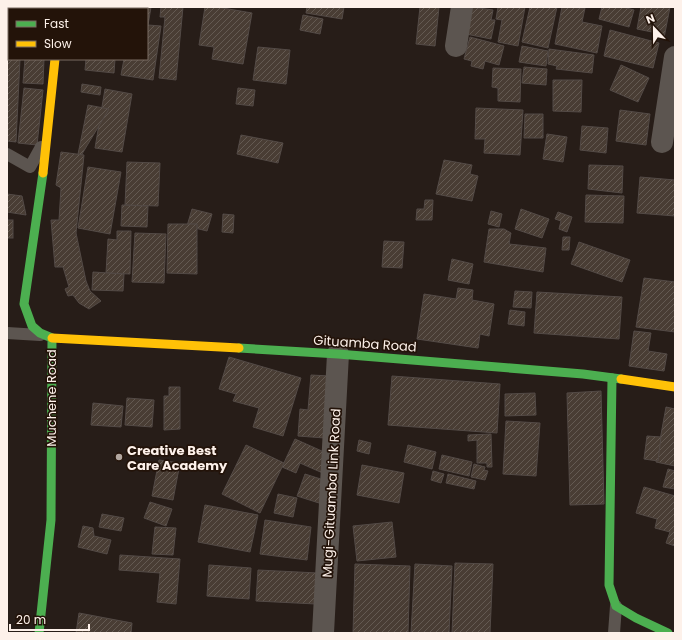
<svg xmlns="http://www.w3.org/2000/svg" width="682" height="640" viewBox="0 0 682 640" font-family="Poppins,sans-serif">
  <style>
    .building { fill: url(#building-hatch); stroke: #534a46 }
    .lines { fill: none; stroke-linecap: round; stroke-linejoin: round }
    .lane { stroke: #5c5550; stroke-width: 12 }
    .street { stroke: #5c5550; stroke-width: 22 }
    .fast { stroke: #4caf50; stroke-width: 9 }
    .slow { stroke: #ffc107; stroke-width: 9 }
    .poi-dot { fill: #b2a7a0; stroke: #231309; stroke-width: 1.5 }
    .labels { text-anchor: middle; stroke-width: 3.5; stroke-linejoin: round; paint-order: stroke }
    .street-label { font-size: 13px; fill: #fdf1ea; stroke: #231309 }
    .poi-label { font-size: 13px; font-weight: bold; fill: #fdf1ea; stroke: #231309; text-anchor: start }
  </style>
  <defs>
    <pattern id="building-hatch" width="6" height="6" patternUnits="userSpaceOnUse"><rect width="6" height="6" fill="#493d34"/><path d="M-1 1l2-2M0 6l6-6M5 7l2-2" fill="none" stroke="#645a52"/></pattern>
  </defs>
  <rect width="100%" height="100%" fill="#271d18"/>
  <g class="building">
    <rect x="100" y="7" width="21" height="2"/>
    <path d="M132,7H151L148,25L161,26L153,80L121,75L124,59H147V9H132Z"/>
    <path d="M161,7H183L176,80L159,78L165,17H160Z"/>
    <path d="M205,7H217L252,13L243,64L212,59L214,47L199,45Z"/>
    <path d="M307,7H344L342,19L306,13Z"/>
    <path d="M420,7H439L435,46L416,44Z"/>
    <path d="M472,7L493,10L491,20H495L491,39L466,34Z"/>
    <path d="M498,7H525L518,46L498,42L502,20L496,19Z"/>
    <path d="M530,7H557L548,48L522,42Z"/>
    <path d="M562,7L585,8L582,22L602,26L597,53L555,44Z"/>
    <path d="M602,7H623L634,10L629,27L599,19Z"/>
    <path d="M641,7H670L664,38L656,37L657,33L637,29Z"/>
    <path d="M303,15L323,19L320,34L300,30Z"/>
    <path d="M610,30L659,43L653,68L604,56Z"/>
    <path d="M470,37L504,46L499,65L485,61L483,69L471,66L472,61L464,59Z"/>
    <path d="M522,46L548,51L546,66L519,62Z"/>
    <path d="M258,47L290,50L286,84L253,80Z"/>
    <path d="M549,49L594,55L592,73L556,69L557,66L548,64Z"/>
    <path d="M7,56H9V59H20L16,142L7,141Z"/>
    <path d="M25,59H44L43,84L23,83Z"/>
    <path d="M86,59H115L114,73L85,70Z"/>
    <path d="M621,65L649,78L638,102L610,90Z"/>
    <path d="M524,67L547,69L546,85L522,83Z"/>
    <path d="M493,68L521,69L520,102L498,101V88L492,87Z"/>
    <path d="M553,80H582L581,112L553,111Z"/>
    <path d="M82,84L101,87L100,95L81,92Z"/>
    <path d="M24,88L43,90L37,145L18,143Z"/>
    <path d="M238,88L255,90L253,106L236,104Z"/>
    <path d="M105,89L132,94L122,152L95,148Z"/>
    <path d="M88,105L109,109L76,164Z"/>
    <path d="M476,108L523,110L520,155L484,153L485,139H475Z"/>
    <path d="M620,110L650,114L646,145L616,141Z"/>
    <path d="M525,114H543V138H524Z"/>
    <path d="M582,126L608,128L606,153L580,150Z"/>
    <path d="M547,134L567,137L563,162L543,159Z"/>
    <path d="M241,135L283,143L278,163L237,154Z"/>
    <path d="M61,152L84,155L76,233L86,281L90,291L101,301L89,309L79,303L73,295L68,296L65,289L69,287L63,267H55L51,220H59L61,188L56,185Z"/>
    <path d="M444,160L472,165L470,174L478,176L472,201L436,194Z"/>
    <path d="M127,162L160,163L158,206L125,205Z"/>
    <path d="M589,165L623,166L622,193L588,189Z"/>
    <path d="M88,167L121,172L110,234L78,228Z"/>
    <path d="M640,177L675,180V216L637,213Z"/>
    <path d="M7,194L22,196L26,215L7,212Z"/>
    <path d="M586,195L624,196L623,223L585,222Z"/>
    <path d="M425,200H433L432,220H416L417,209H424Z"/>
    <path d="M122,205L148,206L147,227L121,226Z"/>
    <path d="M192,209L212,214L207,231L187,226Z"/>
    <path d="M521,209L549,219L542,238L515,229Z"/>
    <path d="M491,211L502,214L499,227L488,224Z"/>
    <path d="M558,212L572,217L567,232L559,229L561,221L555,219Z"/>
    <path d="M223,214L234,215L233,233L222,232Z"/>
    <rect x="7" y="220" width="6" height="18"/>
    <path d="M168,224H197V274L167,273Z"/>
    <path d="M489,229H504L511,233L509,244L546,248L543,272L484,262Z"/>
    <path d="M117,231H131L130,274L106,273L108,239L117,240Z"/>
    <path d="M135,233L166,234L164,283L132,282Z"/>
    <path d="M563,237H570L569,250H562Z"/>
    <path d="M384,241L404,242L402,268L382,267Z"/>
    <path d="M579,242L630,260L622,282L571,264Z"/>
    <path d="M452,259L473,264L469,284L448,280Z"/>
    <path d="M93,272L124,274L123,291L92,290Z"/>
    <path d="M644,278L675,282V332L636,327Z"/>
    <path d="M458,288L473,290L472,300L494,304L489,336L480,334L478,348L417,339L424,294L456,299Z"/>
    <path d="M515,291L532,292L531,308L513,307Z"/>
    <path d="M537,292L622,297L619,339L534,333Z"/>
    <path d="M510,310L525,312L524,326L508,324Z"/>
    <path d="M634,331L651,333L648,351L667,354L664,371L629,366Z"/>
    <path d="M229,357L301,378L283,436L253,427L259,408L233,401L236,394L219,389Z"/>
    <path d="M311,375L330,376L325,438L298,436L300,409L308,410Z"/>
    <path d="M392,376L500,384L497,433L388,425Z"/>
    <path d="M169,387H180V429L164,430V396H169Z"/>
    <path d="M601,391L604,504L570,505L567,393Z"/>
    <path d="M535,393L536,415L505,416V394Z"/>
    <path d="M127,398L154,400L152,427L125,425Z"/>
    <path d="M93,403L123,406L121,427L91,425Z"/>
    <path d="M666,407L675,409V466L656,462Z"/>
    <path d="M506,421L540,423L536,476L503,474Z"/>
    <path d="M491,434L492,467H487V463H477V440L468,441V435Z"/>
    <path d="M647,436L661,437L658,461L644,459Z"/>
    <path d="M295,439L333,456L325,474L300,463L296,473L282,467Z"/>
    <path d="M359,440L371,443L369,454L357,451Z"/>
    <path d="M246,445L284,463L260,513L222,494Z"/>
    <path d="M408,445L436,452L432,469L404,462Z"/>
    <path d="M442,455L472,462L469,476L439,469Z"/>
    <path d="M159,460L180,463L173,500L152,496Z"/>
    <path d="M474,464L485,467L484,470L488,471L485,480L471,477Z"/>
    <path d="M362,465L404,473L399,503L357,495Z"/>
    <path d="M668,469L675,471V489L663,487Z"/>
    <path d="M433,471L444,474L441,483L431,480Z"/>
    <path d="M305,474L327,481L319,503L297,496Z"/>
    <path d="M448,474L476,481L474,489L446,483Z"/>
    <path d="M644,487L675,496V546L666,543L670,532L655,528L657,519L636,513Z"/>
    <path d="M278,494L297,498L293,517L274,513Z"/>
    <path d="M150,502L172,509L166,526L144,518Z"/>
    <path d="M205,505L258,515L250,552L198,542Z"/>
    <path d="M102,514L124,518L121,531L99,527Z"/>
    <path d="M265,520L311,527L307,560L260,554Z"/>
    <path d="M392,522L396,557L357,561L353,526Z"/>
    <path d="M83,526L93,528L94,536L111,540L107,554L78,547Z"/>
    <path d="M155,527L176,528L173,555L152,554Z"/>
    <path d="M120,555L180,559L176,604L157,602L160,573L119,570Z"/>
    <path d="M455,563L493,564L490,633H452Z"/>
    <path d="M355,564L410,566L408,633H353Z"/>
    <path d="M415,564L452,566L449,633H411Z"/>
    <path d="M209,565L251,568L249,599L207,596Z"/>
    <path d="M258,570L318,573L316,604L256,601Z"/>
    <path d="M79,613L132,623L131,633H76Z"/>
  </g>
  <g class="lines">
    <g class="lane">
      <path d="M7,154L30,167L41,147"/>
      <path d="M7,333L40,335"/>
      <path d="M614,633L616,606"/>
    </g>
    <g class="street">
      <path d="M61,9V7"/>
      <path d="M456,46L462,7"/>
      <path d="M662,142L675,57"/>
      <path d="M323,633L338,354"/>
    </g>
    <g class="fast">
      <path d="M239,348L338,354L583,374L621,379"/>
      <path d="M612,378L609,585L616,606L636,618L668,633"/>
      <path d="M39,633L51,520L52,338L40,333L32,326L24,304L43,173"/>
    </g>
    <g class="slow">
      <path d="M43,173L55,59"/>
      <path d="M52,338L239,348"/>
      <path d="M621,379L675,387"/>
    </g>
  </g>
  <circle class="poi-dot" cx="119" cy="457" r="4"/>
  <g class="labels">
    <g class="street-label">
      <text transform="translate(365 343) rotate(4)" y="5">Gituamba Road</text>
      <text transform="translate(51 398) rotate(-90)" y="5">Muchene Road</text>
      <text transform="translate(331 493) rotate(-87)" y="5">Mugi-Gituamba Link Road</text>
    </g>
    <g class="poi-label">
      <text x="127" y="455">Creative Best<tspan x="127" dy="15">Care Academy</tspan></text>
    </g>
  </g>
  <rect width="682" height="640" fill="none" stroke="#fdf1ea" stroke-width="16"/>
  <rect x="8" y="8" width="140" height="52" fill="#231309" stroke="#7a6c63"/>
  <rect x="16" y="21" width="20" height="6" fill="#4caf50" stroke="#7a6c63"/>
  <text x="44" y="28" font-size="12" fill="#fdf1ea">Fast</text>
  <rect x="16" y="41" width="20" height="6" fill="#ffc107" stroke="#7a6c63"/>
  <text x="44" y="48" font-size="12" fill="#fdf1ea">Slow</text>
  <g transform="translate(654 28) rotate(338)" stroke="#231309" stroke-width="3" paint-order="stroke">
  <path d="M0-3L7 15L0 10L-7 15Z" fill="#fdf1ea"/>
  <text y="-6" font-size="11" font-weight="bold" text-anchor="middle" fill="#fdf1ea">N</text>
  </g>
  <path d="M10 624v6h79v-6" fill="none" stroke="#fdf1ea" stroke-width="2"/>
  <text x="16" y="624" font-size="12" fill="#fdf1ea" stroke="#231309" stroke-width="3" paint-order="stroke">20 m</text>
</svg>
